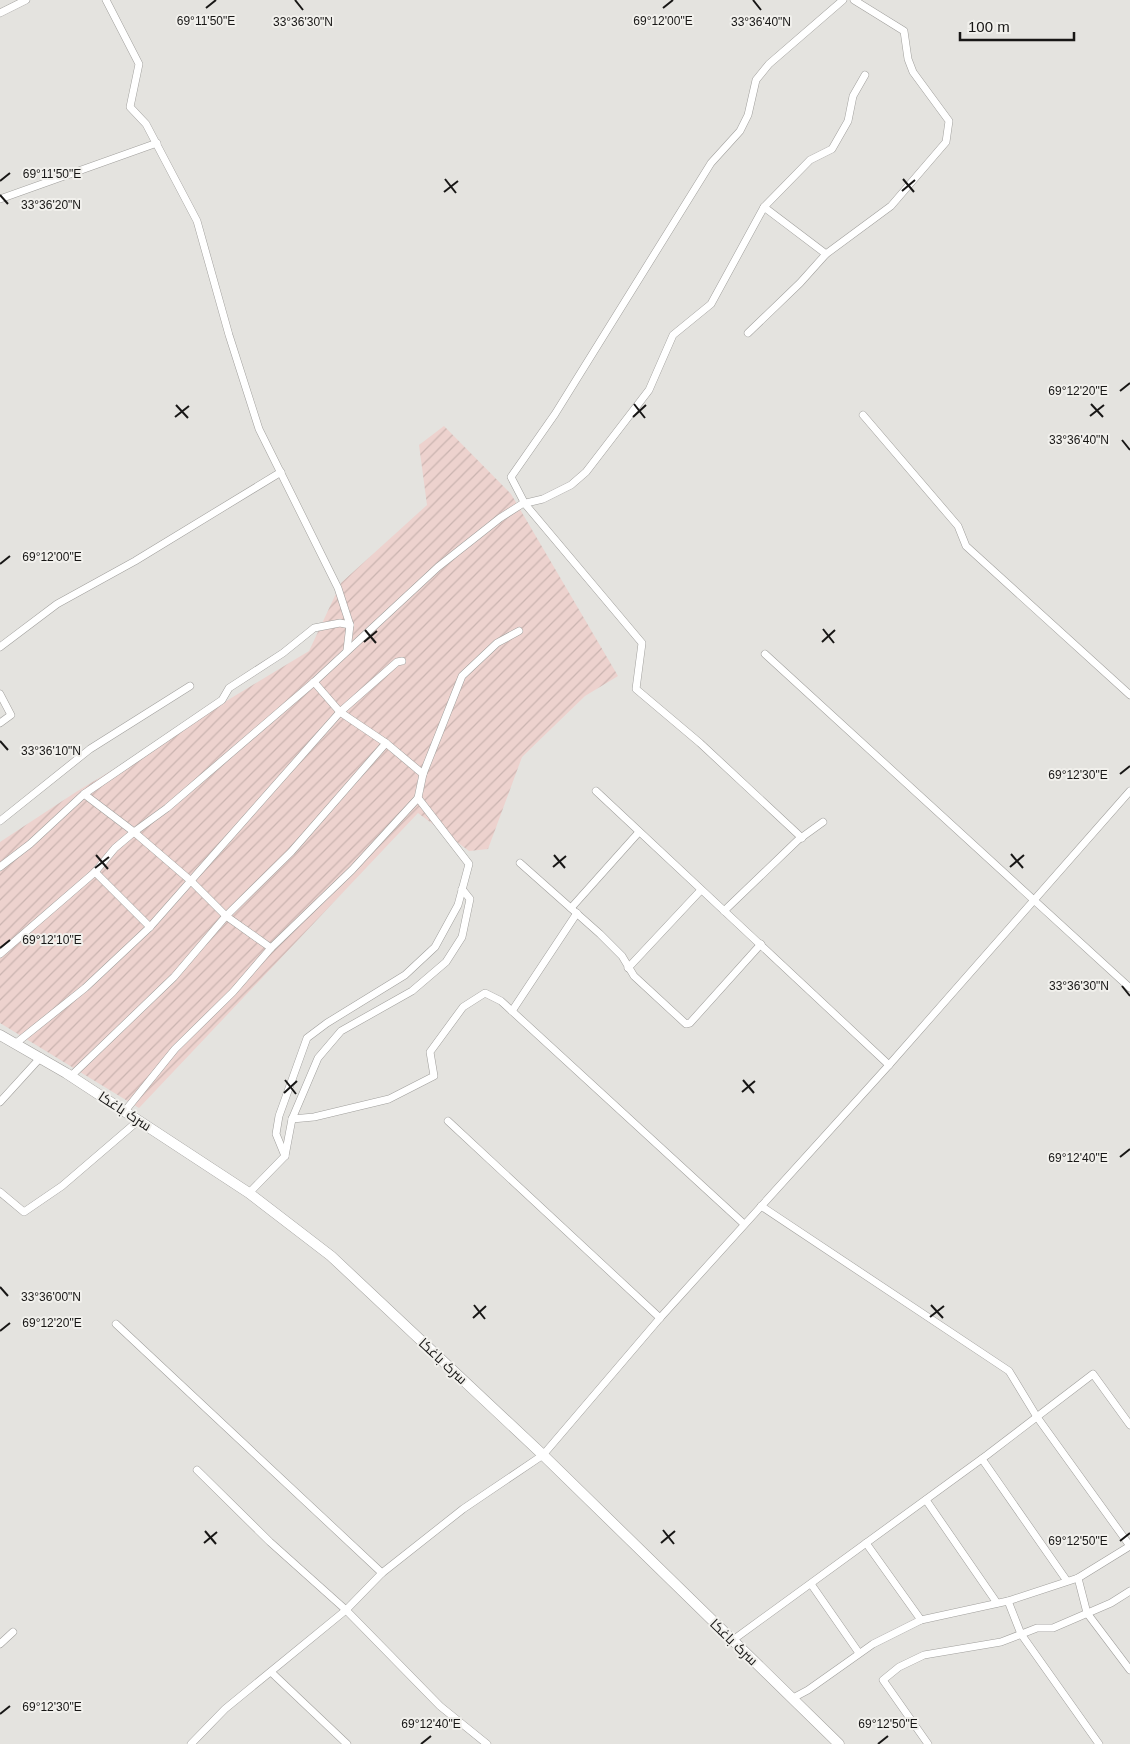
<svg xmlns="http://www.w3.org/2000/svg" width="1130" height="1744" viewBox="0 0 1130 1744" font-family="Helvetica,Cairo,sans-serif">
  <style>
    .industrial { fill: url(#industrial-furrows) }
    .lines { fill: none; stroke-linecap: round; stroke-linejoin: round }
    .street-casing { stroke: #a09f9c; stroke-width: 8 }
    .secondary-casing { stroke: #a09f9c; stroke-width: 11 }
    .street { stroke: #fff; stroke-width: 7 }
    .secondary { stroke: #fff; stroke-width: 10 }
    .ticks { fill: none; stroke: #181716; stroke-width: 2 }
    .labels { text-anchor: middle; stroke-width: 4; stroke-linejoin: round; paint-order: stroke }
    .street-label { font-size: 14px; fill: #181716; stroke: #f1f0ec }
    .ticks-label { font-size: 12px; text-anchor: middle; fill: #181716; stroke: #f1f0ec; stroke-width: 4; stroke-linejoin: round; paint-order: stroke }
  </style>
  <defs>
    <pattern id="industrial-furrows" width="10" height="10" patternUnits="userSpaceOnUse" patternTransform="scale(1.25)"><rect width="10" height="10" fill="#edd2ce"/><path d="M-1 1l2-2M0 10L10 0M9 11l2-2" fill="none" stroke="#cab4b0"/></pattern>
  </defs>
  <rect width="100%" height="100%" fill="#e4e3df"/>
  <path class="industrial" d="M444,426L511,494L618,676L585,696L522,757L488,849L469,851L418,813L139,1108L0,1023V842L76,792L309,651L341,583L427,505L419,445Z"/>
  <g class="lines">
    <g class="street-casing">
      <g id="street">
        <path d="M106,0L139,64L130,107L146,124L197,221L229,335L259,429L338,588L350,625L347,650"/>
        <path d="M0,13L26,0"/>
        <path d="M0,199L157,143"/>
        <path d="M764,207L826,254"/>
        <path d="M748,333L800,283L826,254L891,206L946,142L949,121L913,72L908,59L904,31L854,0"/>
        <path d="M863,415L958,526L966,546L1130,695"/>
        <path d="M0,647L57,604L135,561L281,472"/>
        <path d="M765,654L1130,988"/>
        <path d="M314,682L340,712L386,743L423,774"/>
        <path d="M0,694L11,715L0,723"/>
        <path d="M596,791L889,1065"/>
        <path d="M84,794L134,832L191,881L226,916L271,948"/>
        <path d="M0,821L90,749L190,686"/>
        <path d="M802,838L700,743L636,689L642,643L525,504L511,477L555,414L711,163L740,131L748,115L756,80L769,64L843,0"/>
        <path d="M520,863L600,934L622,956L634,976L686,1024L690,1023L761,944"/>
        <path d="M0,867L30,844L84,794L222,700L229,688L283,653L314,628L340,623L350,625"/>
        <path d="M95,872L150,927"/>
        <path d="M571,908L639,832"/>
        <path d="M724,911L798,840L823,822"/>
        <path d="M0,954L95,872L115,848L134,832L167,808L314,682L438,567L500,518L522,504L543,499L571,485L586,472L649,390L673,335L711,304L764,207L810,160L832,149L848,121L853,96L865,75"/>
        <path d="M628,968L701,890"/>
        <path d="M512,1011L577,913"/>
        <path d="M15,1044L85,988L150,927L340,712L397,662L402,661"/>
        <path d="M71,1076L174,977L226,916L291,852L386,743"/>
        <path d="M0,1102L41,1057"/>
        <path d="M125,1111L175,1049L233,992L271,948L352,870L418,798L423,774L462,676L497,643L519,631"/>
        <path d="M292,1119L314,1117L389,1099L434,1076L430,1052L463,1007L485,993L501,1001L744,1224"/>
        <path d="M448,1121L660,1318"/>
        <path d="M285,1156L276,1134L279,1116L307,1038L327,1023L405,975L435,947L458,905L469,864L418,798"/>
        <path d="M0,1192L24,1212L62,1186L139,1120"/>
        <path d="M249,1193L285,1156L292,1119L318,1058L341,1031L412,991L446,962L462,937L470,899L462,889"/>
        <path d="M761,1206L1009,1371L1037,1417L1130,1546"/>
        <path d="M116,1324L382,1573"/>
        <path d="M982,1459L1067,1581"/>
        <path d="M197,1470L270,1542L346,1610L440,1706L487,1744"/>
        <path d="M926,1500L997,1603"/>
        <path d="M866,1543L921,1620"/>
        <path d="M1078,1578L1087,1613L1130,1670"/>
        <path d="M811,1584L859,1653"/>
        <path d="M1008,1601L1021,1634L1099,1744"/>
        <path d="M733,1640L987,1455L1093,1374L1130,1425"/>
        <path d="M0,1644L13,1632"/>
        <path d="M271,1672L347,1744"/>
        <path d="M793,1698L808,1690L873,1644L921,1620L1008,1601L1078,1578L1130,1546"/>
        <path d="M191,1744L225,1709L346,1610L382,1573L463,1509L543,1455L660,1318L889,1065L1130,791"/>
        <path d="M928,1744L883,1680L899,1667L924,1655L1001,1642L1037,1628H1053L1111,1603L1130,1591"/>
      </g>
    </g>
    <g class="secondary-casing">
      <path id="secondary" d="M0,1035L66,1073L249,1193L331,1256L543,1455L839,1744"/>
    </g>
    <use href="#street" class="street"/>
    <use href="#secondary" class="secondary"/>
  </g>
  <path class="ticks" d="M295,0L303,10M753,0L761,10M206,8L216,0M663,8L673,0M445,179L456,193M903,179L914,192M0,181L10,173M902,191L915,180M444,192L458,181M0,195L8,204M1120,391L1130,383M634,404L645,418M1091,404L1103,417M176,405L188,418M1090,416L1104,405M175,417L189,406M633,417L646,405M1122,440L1130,450M0,564L10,556M823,629L834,643M365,630L376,643M364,642L377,631M822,642L835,630M0,741L8,750M1120,774L1130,766M1011,854L1023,868M96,855L108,869M554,855L565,868M553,867L566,856M1010,867L1024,855M95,868L109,857M0,948L10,940M1122,986L1130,996M285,1080L296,1094M743,1080L754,1093M742,1092L755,1081M284,1093L297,1081M1120,1157L1130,1149M0,1287L8,1296M474,1305L485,1319M931,1305L943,1318M930,1317L944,1306M473,1318L486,1306M0,1331L10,1323M663,1530L674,1544M205,1531L216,1544M1120,1541L1130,1533M204,1543L217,1532M661,1543L675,1531M0,1714L10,1706M421,1744L431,1736M878,1744L888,1736"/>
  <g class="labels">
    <g class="street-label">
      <text transform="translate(125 1111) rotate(33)" y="5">سرک باغکا</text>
      <text transform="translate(443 1361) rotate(43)" y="5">سرک باغکا</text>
      <text transform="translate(734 1642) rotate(44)" y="5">سرک باغکا</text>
    </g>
  </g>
  <g class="ticks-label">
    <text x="206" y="25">69°11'50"E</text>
    <text x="663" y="25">69°12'00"E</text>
    <text x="303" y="26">33°36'30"N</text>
    <text x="761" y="26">33°36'40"N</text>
    <text x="52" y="178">69°11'50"E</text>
    <text x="51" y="209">33°36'20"N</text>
    <text x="1078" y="395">69°12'20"E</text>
    <text x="1079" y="444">33°36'40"N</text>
    <text x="52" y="561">69°12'00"E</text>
    <text x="51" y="755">33°36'10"N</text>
    <text x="1078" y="779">69°12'30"E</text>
    <text x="52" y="944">69°12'10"E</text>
    <text x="1079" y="990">33°36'30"N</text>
    <text x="1078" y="1162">69°12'40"E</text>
    <text x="51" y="1301">33°36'00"N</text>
    <text x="52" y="1327">69°12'20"E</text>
    <text x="1078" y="1545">69°12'50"E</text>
    <text x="52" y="1711">69°12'30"E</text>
    <text x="431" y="1728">69°12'40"E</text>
    <text x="888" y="1728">69°12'50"E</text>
  </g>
  <path d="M960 32v8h114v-8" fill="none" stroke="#181716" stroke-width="2.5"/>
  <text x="968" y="32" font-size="15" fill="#181716" stroke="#f1f0ec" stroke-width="4" paint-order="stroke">100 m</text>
</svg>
